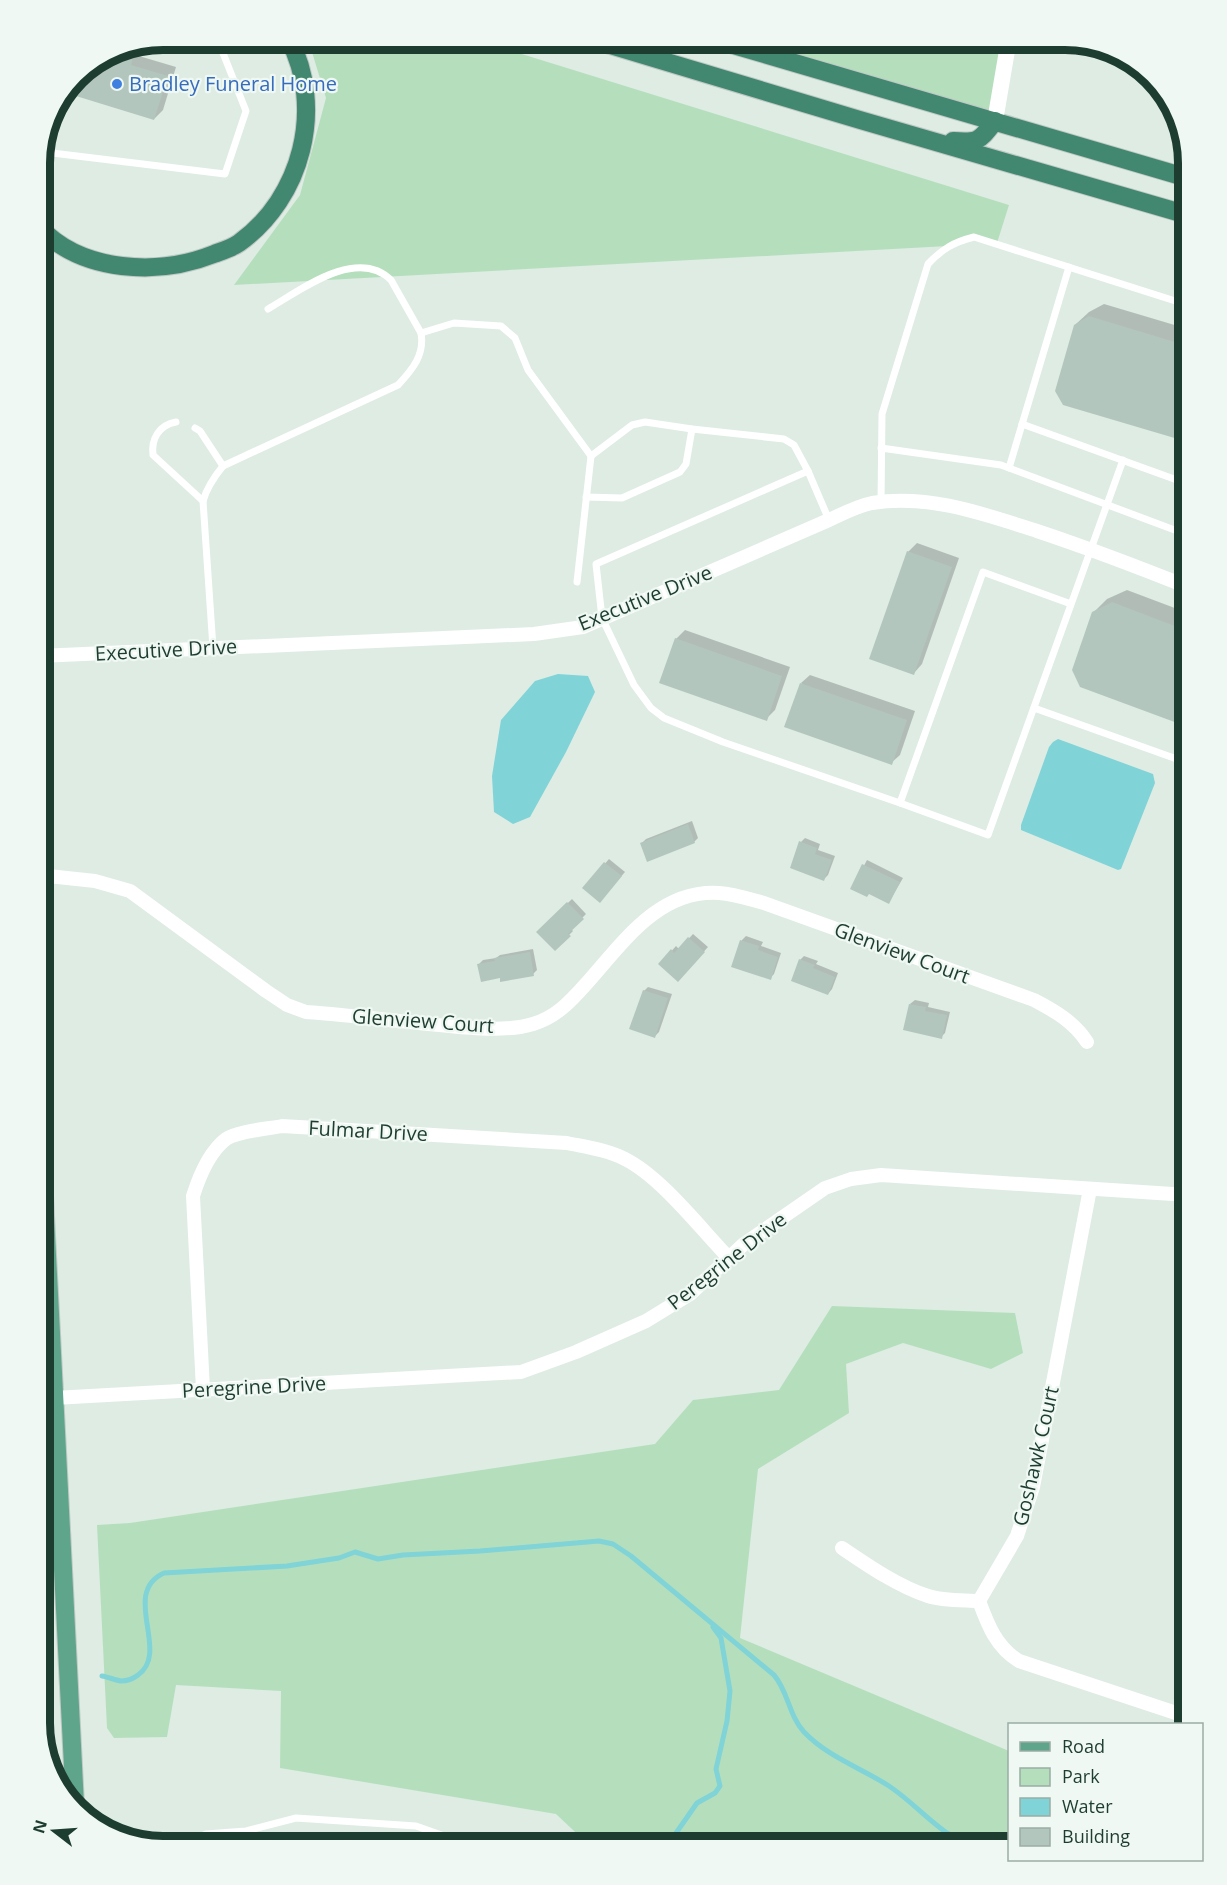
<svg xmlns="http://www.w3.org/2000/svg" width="1227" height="1885" viewBox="0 0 1227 1885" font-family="'Open Sans',sans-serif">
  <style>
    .green { fill: #b5dfbc }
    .water { fill: #80d3d7 }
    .shadow { fill: #0003 }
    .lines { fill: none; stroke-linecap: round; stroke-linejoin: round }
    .stream { stroke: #80d3d7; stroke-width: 5 }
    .building { fill: #b3c6bd }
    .primary-casing { stroke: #c0c9c5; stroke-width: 20 }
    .trunk-casing { stroke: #c0c9c5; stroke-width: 20 }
    .service { stroke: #fff; stroke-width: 7 }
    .minor { stroke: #fff; stroke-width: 14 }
    .tertiary { stroke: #fff; stroke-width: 16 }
    .primary { stroke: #5ea58b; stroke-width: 18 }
    .trunk { stroke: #428870; stroke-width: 18 }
    .shop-dot { fill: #3f7fe0; stroke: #eff8f2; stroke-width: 2 }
    .labels { text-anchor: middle; stroke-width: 4.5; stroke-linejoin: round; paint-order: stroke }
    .shop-label { font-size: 20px; fill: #366cbe; stroke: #eff8f2; text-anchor: start }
    .street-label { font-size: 20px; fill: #1e3d31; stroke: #eff8f2 }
    .rim { fill: none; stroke: #1e3d31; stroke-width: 8 }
  </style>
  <rect width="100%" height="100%" fill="#deece4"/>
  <g class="green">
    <path d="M308,39H473L1009,205L997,243L974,237L948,246L234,285L300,195L326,98Z"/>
    <path d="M746,39H1009L995,121Z"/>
    <path d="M832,1306L1015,1313L1023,1353L991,1369L903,1343L846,1364L849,1413L758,1469L740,1638L1009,1751V1846H590L556,1814L280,1768L281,1691L176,1685L167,1737L114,1738L107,1728L97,1525L130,1523L655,1444L693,1400L779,1390Z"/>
  </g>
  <g class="water">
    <path d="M558,674L588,676L595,692L566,752L530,817L513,824L494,812L492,776L501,720L535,681Z"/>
    <path d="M1058,739L1153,774L1155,783L1121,869L1118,870L1021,830V825L1049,747L1053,742Z"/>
  </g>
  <g class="shadow">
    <path d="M143,43L139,56L176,67L163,110L154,119L115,48Z"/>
    <path d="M1104,304L1188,329V440L1075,325L1089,312Z"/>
    <path d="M917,543L959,558L922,664L914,673L908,552Z"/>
    <path d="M1127,590L1188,613V725L1093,613L1107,599Z"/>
    <path d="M685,630L790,667L775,710L766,719L676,639Z"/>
    <path d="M810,675L915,711L900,755L891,763L801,683Z"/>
    <path d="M692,821L698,838L694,842L642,843L646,839Z"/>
    <path d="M805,838L820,844L818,850L835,856L828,875L824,879L801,842Z"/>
    <path d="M609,859L625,872L603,897L584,888Z"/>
    <path d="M867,860L903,878L889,902L870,893L852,888Z"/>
    <path d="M572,899L586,914L571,929L573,931L555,949L538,932Z"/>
    <path d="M693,934L708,947L678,980L660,964L676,946L679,949Z"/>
    <path d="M746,936L763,942L761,946L781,953L774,974L770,978L733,966L742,940Z"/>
    <path d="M533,949L537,970L533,974L501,977L479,964L483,960L496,958L500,955Z"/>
    <path d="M804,956L818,961L816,964L838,973L832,989L828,994L800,960Z"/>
    <path d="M648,987L672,994L659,1032L655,1036L644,991Z"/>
    <path d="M915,1000L929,1003L928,1007L950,1012L945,1033L941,1037L910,1004Z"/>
    <path d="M216,1839L223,1846H209Z"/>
  </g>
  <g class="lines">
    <g class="stream">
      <path d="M39,1657L42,1658"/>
      <path d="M102,1676C108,1677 115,1680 121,1681C127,1681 133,1679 138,1675C171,1652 120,1593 164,1573L287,1566L339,1558L355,1552L378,1559L403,1555L480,1551L599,1541L613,1544L631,1556L774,1675C788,1691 789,1716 804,1732C828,1757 861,1768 889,1786C910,1800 927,1819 947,1833C960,1840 974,1839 987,1846"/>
      <path d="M667,1846L697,1803L715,1793L720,1786L716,1769L727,1721L730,1691L721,1638L713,1627"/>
    </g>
  </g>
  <g class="building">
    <path d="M130,45L136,47L131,65L168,76L154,120L63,92L75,75L115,48Z"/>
    <path d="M1089,316L1188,346V442L1063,405L1055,391L1074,325Z"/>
    <path d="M907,551L952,567L914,675L869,659Z"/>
    <path d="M1112,602L1188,631V727L1080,687L1072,670L1092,612Z"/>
    <path d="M675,638L782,676L767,721L659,683Z"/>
    <path d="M800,683L907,720L892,765L784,727Z"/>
    <path d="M688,824L695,843L647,862L640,843Z"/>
    <path d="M799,841L817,848L815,854L832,860L824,881L790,868Z"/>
    <path d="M604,862L622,876L600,903L582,888Z"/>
    <path d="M862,864L900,882L889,904L869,894L867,897L850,889Z"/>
    <path d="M567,902L584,919L568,934L571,936L555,951L536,932Z"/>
    <path d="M688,937L705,952L678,982L658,964L671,949L674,953Z"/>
    <path d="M740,940L759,946L758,950L778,957L771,980L731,967Z"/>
    <path d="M530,952L534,976L500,982V978L481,982L477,964L495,961L494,958Z"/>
    <path d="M799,959L815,965L813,968L835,977L828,995L791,981Z"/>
    <path d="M643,990L668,998L655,1038L629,1029Z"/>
    <path d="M909,1004L926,1007L925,1011L947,1015L942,1039L903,1030Z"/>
  </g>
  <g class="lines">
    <g class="primary-casing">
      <path id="primary" d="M39,1098L75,1805"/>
    </g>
    <g class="trunk-casing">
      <g id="trunk">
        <path d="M590,39L860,120L1188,215"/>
        <path d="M713,39L1188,178"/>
        <path d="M953,141C979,143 979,141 995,121"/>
        <path d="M39,227C82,273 159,276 214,254C222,251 232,248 239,243C302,198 325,108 289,39"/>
      </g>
    </g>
    <g class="service">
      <path d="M43,140L44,152L225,174L246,111L219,43L206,39"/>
      <path d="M268,309C299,291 357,246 391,280L421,333"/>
      <path d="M176,422C159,425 151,439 153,455L203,501"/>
      <path d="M1022,424L1188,484"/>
      <path d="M195,428L200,431L223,466"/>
      <path d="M881,448L1001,465L1188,535"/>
      <path d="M591,456L632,425L645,422L692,429L784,439L794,445L808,471"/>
      <path d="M1009,468L1069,267"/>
      <path d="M586,497L622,498L680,472L686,464L692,429"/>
      <path d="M881,503L882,414L928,264C942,249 954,242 974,237L1188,305"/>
      <path d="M829,520L808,471L596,564L602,618L634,685L651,708L664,718L723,742L900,803"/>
      <path d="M1071,604L983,572L900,803L988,835L1123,460"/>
      <path d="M213,648L203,501C207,487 214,477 223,466L398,385C412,370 425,355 421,333L454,323L501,326L515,338L528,370L591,456L577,582"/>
      <path d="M1034,708L1188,763"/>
      <path d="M39,1433L54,1438"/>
      <path d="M182,1846L206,1834L246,1831L296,1818L416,1826L450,1838L459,1846"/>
    </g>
    <g class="minor">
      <path d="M39,656L534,634L583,627L829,520C842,514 857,506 872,503C929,494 984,514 1037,531C1088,548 1138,567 1188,587"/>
      <path d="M39,875L95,881L130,891L266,991L287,1005L306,1012C347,1015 388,1020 428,1024C458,1027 504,1033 533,1024C556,1017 570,1002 586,984C622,944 658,889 719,893C734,894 749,899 764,903L1034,1000C1055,1011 1074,1022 1087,1042"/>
      <path d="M203,1389L193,1196C199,1177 209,1152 226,1139C238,1131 267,1129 282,1126L567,1143C586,1147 608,1150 625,1159C661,1177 700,1228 729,1258"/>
      <path d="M54,1398L521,1372L576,1352L646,1321L690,1294L744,1244L825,1188L851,1179L881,1175L1188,1195"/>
      <path d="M842,1548C867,1565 899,1587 928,1596C943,1601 963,1600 979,1601"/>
      <path d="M979,1601L1017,1536L1033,1487L1090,1189"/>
      <path d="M979,1601C988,1625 996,1647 1019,1661L1188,1717"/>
    </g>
    <path class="tertiary" d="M995,121L1009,39"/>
    <use href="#primary" class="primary"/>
    <use href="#trunk" class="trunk"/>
  </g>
  <circle class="shop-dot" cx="117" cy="84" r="6"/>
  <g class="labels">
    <g class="shop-label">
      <text x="129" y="91">Bradley Funeral Home</text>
    </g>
    <g class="street-label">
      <text transform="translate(645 598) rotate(-22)" y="7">Executive Drive</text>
      <text transform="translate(166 650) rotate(-3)" y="7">Executive Drive</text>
      <text transform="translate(902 953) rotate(20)" y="7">Glenview Court</text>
      <text transform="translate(423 1021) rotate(4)" y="7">Glenview Court</text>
      <text transform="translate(368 1131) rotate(3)" y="7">Fulmar Drive</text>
      <text transform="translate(727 1261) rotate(-38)" y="7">Peregrine Drive</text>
      <text transform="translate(254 1387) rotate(-3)" y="7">Peregrine Drive</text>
      <text transform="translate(1036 1456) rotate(-77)" y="7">Goshawk Court</text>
    </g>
  </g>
  <path d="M0 0H1227V1885H0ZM163 50H1065A113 113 0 0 1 1178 163V1723A113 113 0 0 1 1065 1836H163A113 113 0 0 1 50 1723V163A113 113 0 0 1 163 50Z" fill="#eff8f2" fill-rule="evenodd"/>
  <path class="rim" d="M163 50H1065A113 113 0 0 1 1178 163V1723A113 113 0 0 1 1065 1836H163A113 113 0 0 1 50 1723V163A113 113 0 0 1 163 50Z"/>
  <rect x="1008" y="1723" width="195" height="138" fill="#eff8f2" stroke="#9bada5" stroke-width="1.5"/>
  <rect x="1020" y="1742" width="30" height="9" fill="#5ea58b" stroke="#9bada5" stroke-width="1.5"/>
  <text x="1062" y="1753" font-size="18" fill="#1e3d31">Road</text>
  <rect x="1020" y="1768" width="30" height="18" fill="#b5dfbc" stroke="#9bada5" stroke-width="1.5"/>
  <text x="1062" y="1783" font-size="18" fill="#1e3d31">Park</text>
  <rect x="1020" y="1798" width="30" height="18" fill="#80d3d7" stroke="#9bada5" stroke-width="1.5"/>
  <text x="1062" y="1813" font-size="18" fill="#1e3d31">Water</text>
  <rect x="1020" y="1828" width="30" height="18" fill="#b3c6bd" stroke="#9bada5" stroke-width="1.5"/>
  <text x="1062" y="1843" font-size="18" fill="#1e3d31">Building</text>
  <g transform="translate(54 1831) rotate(287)" stroke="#eff8f2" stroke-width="4.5" paint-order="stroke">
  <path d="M0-4.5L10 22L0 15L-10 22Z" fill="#1e3d31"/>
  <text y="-9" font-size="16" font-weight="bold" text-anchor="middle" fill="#1e3d31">N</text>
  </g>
</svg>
